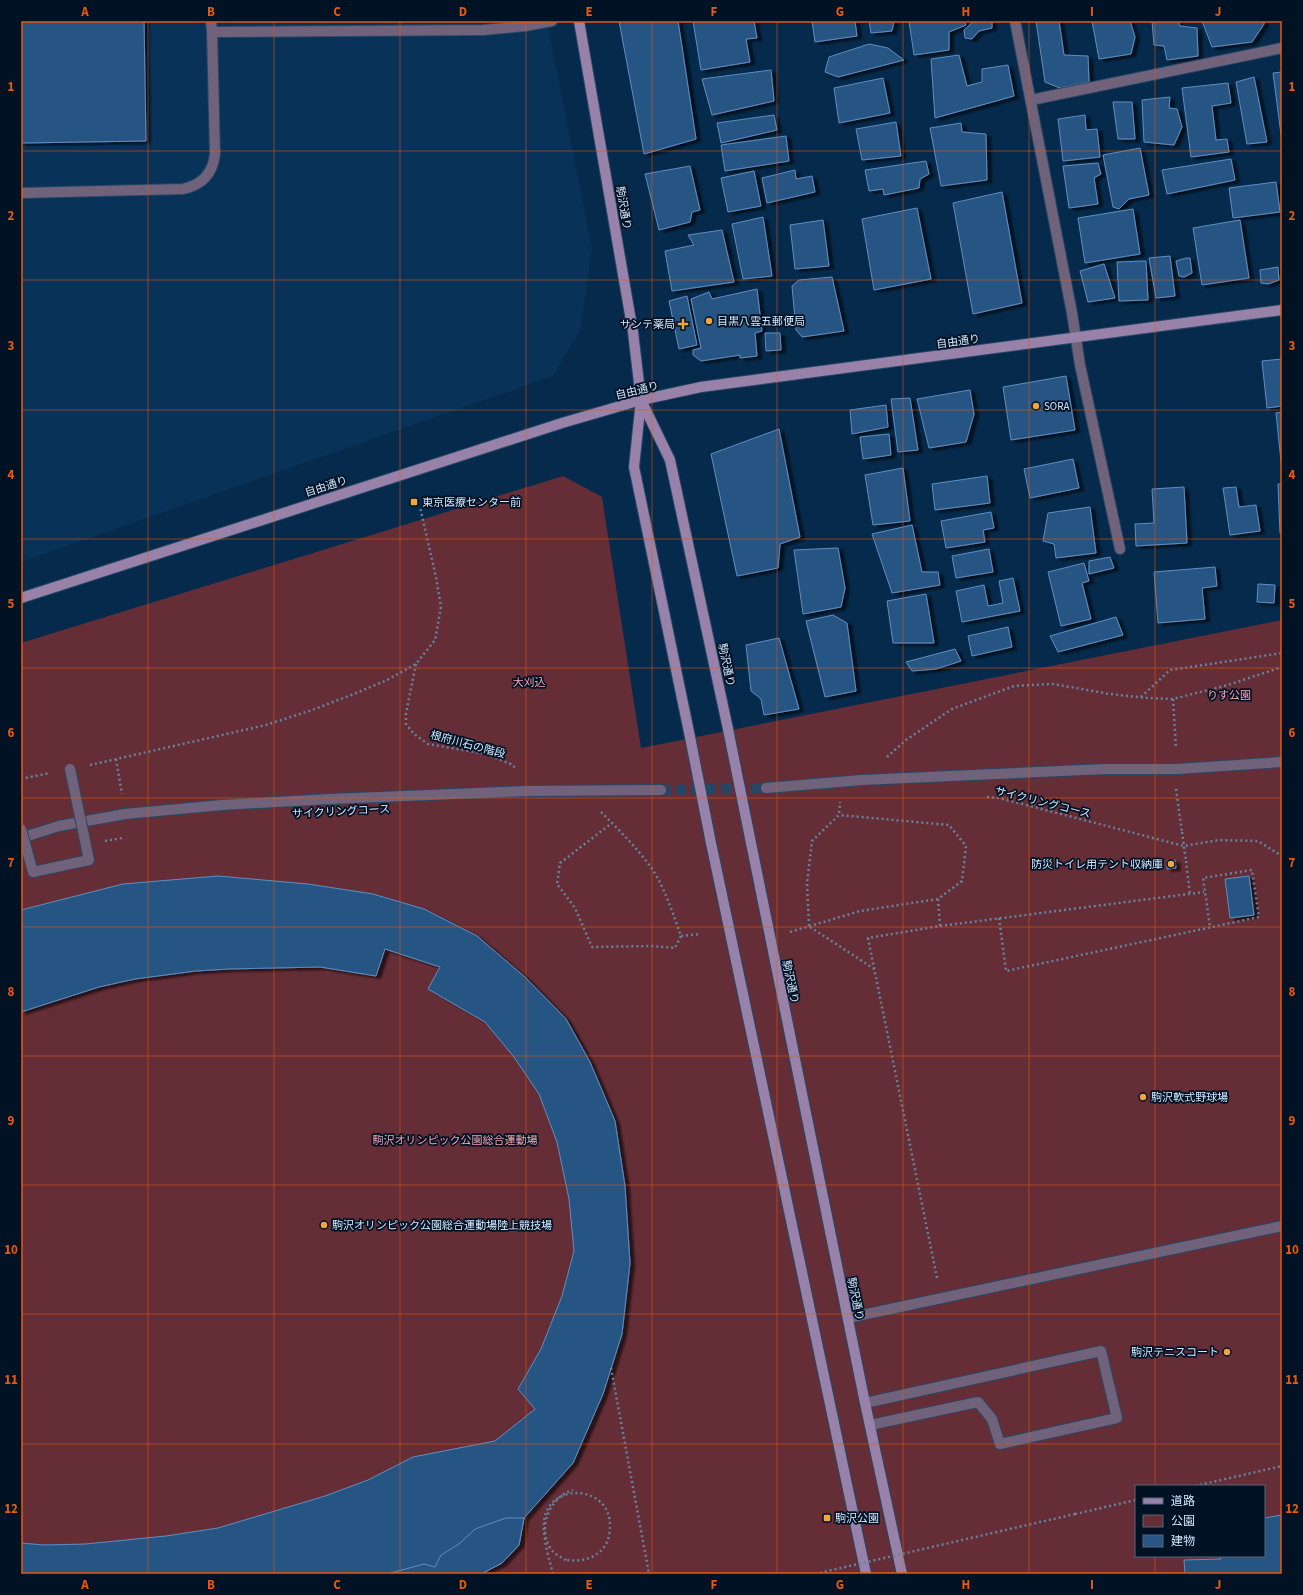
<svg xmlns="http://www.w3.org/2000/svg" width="1303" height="1595" viewBox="0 0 1303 1595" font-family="'Source Sans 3','Noto Sans JP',sans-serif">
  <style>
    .built { fill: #093259 }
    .green { fill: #652e37; fill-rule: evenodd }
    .building { fill: #275584; stroke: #5f8ec1; filter: url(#shadow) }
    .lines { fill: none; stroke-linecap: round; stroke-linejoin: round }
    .pedestrian-tunnel { stroke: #254666; stroke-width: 10; stroke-dasharray: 10 5; stroke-linecap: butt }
    .service-casing { stroke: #274867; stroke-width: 12 }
    .pedestrian-casing { stroke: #274867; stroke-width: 12 }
    .minor-casing { stroke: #274867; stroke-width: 12 }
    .secondary-casing { stroke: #274867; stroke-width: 12 }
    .path { stroke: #66829e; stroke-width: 2.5; stroke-dasharray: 2 3; stroke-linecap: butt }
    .service { stroke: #70627a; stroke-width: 10 }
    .pedestrian { stroke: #70627a; stroke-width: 10 }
    .minor { stroke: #70627a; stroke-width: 10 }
    .secondary { stroke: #9982a9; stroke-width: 10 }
    .pedestrian-bridge-casing { stroke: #274867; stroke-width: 12; stroke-linecap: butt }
    .secondary-bridge-casing { stroke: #274867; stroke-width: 12; stroke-linecap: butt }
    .path-bridge { stroke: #66829e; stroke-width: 2.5; stroke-dasharray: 2 3; stroke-linecap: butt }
    .pedestrian-bridge { stroke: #70627a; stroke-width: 10 }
    .secondary-bridge { stroke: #9982a9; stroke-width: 10 }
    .grid { fill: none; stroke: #e8590c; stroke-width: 1; stroke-opacity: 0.55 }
    .poi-dot { fill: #f0a63f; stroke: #021225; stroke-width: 1.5 }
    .labels { text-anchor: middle; stroke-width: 3.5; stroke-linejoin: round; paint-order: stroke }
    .street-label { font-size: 11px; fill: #d3e7fd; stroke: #021225 }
    .poi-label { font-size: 11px; fill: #d3e7fd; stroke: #021225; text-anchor: start }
    .park-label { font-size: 11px; fill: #f7a5b0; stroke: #021225 }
    .neatline { fill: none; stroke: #e8590c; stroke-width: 1.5 }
    .grid-label { font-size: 13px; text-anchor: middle; font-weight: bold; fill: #e8590c }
  </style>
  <defs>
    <filter id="shadow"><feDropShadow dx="4.5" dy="2.5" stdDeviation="1" flood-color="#0009"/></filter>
  </defs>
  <rect width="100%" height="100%" fill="#062a4b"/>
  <path class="built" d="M21,21H547L592,249L580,331L553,376L21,562Z"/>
  <path class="green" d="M563,476L602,497L641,748L1282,620V1574H21V643ZM1136,1486H1264V1556H1136Z"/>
  <g class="building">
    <path d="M21,21H144L146,141L21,143Z"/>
    <path d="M619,21H678L696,139L644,154Z"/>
    <path d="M693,21H754L757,38L746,39L750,62L701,70Z"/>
    <path d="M812,21H855L857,36L815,42Z"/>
    <path d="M869,21H894L892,31L871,33Z"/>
    <path d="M909,21H964L966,25L949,32V50L914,55Z"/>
    <path d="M974,21H992V28L979,31L972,39L965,38L964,30Z"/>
    <path d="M1036,21H1059L1064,55L1088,56L1089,82L1060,88L1045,82Z"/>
    <path d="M1092,21H1130L1135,37L1131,54L1099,59Z"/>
    <path d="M1152,21H1178L1180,26L1197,28L1198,56L1167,60L1164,46L1154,45Z"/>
    <path d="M1202,21H1264V24L1252,42L1212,47Z"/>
    <path d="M869,44L888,48L904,60L838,77L825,72L829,57Z"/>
    <path d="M959,55L967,86L982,82V69L1008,65L1014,96L935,118L931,59Z"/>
    <path d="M771,70L774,101L712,115L702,79Z"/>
    <path d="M1282,72V142L1273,73Z"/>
    <path d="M1254,77L1267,142L1247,144L1236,82Z"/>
    <path d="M883,78L890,113L839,123L834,88Z"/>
    <path d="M1228,83L1231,103L1212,106L1216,140L1227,139L1229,152L1191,157L1182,88Z"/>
    <path d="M1170,97L1169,108L1177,109L1182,127L1174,145L1144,142L1142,100Z"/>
    <path d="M1113,102H1132L1135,139H1118Z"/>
    <path d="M774,115L777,130L721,143L717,123Z"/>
    <path d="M1085,115L1086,130L1097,129L1100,157L1063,161L1058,119Z"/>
    <path d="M896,122L901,156L862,160L856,129Z"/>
    <path d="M961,123L962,132L986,134L987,180L941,186L930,128Z"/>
    <path d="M786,136L789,161L725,171L721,145Z"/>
    <path d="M1140,148L1149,195L1129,199L1119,209L1113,207L1103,155Z"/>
    <path d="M1231,159L1235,180L1167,194L1162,170Z"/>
    <path d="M926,161L929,174L920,179L919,188L884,195L883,189L869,191L865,170Z"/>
    <path d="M1098,163L1101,174L1094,178L1098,204L1069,208L1063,166Z"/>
    <path d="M690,166L700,210L692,212L690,222L659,230L645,174Z"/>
    <path d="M795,170L796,179L812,176L815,192L767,203L762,178Z"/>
    <path d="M754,171L761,206L728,212L721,178Z"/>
    <path d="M1276,182L1280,212L1233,218L1229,188Z"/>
    <path d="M1002,192L1022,303L973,314L953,203Z"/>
    <path d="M917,208L931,279L874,290L862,219Z"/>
    <path d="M1133,209L1140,254L1085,263L1078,218Z"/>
    <path d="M763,217L772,276L743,279L732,224Z"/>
    <path d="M823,220L829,266L795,269L790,225Z"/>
    <path d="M1240,220L1249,278L1202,285L1193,228Z"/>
    <path d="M722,230L734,282L672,291L665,251L694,245L688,235Z"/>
    <path d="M1170,256L1175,296L1156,298L1149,258Z"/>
    <path d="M1186,258H1190L1192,273L1184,277L1179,276L1176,261Z"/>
    <path d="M1146,261L1148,300L1119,301L1117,262Z"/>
    <path d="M1104,264L1115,298L1088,302L1080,271Z"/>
    <path d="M1278,267L1279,280L1268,284L1261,283L1260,270Z"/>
    <path d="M832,277L844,331L802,337L796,330L792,286L799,280Z"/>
    <path d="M757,289L762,331L755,333L757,356L740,358V355L701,361L693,355V350L701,348L691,299L709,292L712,299Z"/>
    <path d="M687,296L697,345L679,349L669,301Z"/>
    <path d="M765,333H780L781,350L766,351Z"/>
    <path d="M1282,359V406L1267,408L1262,361Z"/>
    <path d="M1066,376L1075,430L1011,440L1003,387Z"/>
    <path d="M970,390L974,414L966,442L929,448L917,399Z"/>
    <path d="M910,398L918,450L898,452L891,399Z"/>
    <path d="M886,405L888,427L852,434L850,410Z"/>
    <path d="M1282,412V471L1276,413Z"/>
    <path d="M779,429L800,537L780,544L778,568L737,576L711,454Z"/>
    <path d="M889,434L891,455L863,459L860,437Z"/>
    <path d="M1073,459L1079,488L1030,498L1024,469Z"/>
    <path d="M903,468L910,521L873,525L865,475Z"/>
    <path d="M987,476L990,503L935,510L932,484Z"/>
    <path d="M1278,484H1282V533H1280Z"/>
    <path d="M1184,487L1187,543L1136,546L1135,524L1154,523L1152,489Z"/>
    <path d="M1236,487L1239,507L1256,505L1260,531L1230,535L1223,488Z"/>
    <path d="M1090,507L1096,553L1056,558L1054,544L1043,541L1048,513Z"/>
    <path d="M991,512L994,528L983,530L985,542L946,548L941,521Z"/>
    <path d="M912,525L922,572H938L940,585L892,593L872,534Z"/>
    <path d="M838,548L845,588L841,607L803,614L794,550Z"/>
    <path d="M989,549L993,572L956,578L952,556Z"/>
    <path d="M1110,557L1114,568L1089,574V561Z"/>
    <path d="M1084,563L1089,581L1082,583L1091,619L1061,626L1048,572Z"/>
    <path d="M1215,567L1217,586L1202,588L1205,619L1158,623L1154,572Z"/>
    <path d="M1013,578L1020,611L962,622L956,591L984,585L988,606L1003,603L999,581Z"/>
    <path d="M1258,584L1275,585L1274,603L1257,602Z"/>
    <path d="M926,594L934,643H893L887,601Z"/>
    <path d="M833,615L847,623L856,691L825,697L806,621Z"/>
    <path d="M1116,617L1123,635L1058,652L1050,636Z"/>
    <path d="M1008,627L1012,647L972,656L968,636Z"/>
    <path d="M779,638L799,709L764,715L761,699L751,691L746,645Z"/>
    <path d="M955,649L961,661L936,669L912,671L906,662Z"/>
    <path d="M1175,860L1176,868L1167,869V861Z"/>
    <path d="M218,876L308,884L373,894L424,909L477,936L526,978L566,1019L590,1062L615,1121L625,1186L630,1263L622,1334L603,1394L573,1463L524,1518L519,1545L502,1563L481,1574H21V1543L44,1545L86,1544L166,1536L218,1528L325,1496L368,1480L413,1457L495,1441L535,1409L518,1389L541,1349L562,1296L574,1251L569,1199L557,1142L539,1094L514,1057L485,1022L428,989L440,967L385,949L376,976L320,967L229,969L196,971L135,979L99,987L21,1012V910L123,884Z"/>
    <path d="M1249,876L1254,915L1230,918L1225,879Z"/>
    <path d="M1282,1515V1574H1185L1184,1560L1221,1559L1220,1556H1264V1518Z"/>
    <path d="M506,1518H524L519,1545L502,1563L481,1574H387L424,1564L435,1567L441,1555L459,1544L475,1529Z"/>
  </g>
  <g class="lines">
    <path class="pedestrian-tunnel" d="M661,790L766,788"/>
    <g class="service-casing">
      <g id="service">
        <path d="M211,21L212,32L483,30L525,26L552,21"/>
        <path d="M21,193L183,189C202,185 213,173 215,154L212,32"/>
        <path d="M848,1318L1282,1226"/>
        <path d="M865,1403L1101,1351L1117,1418L1000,1444L992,1419L978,1402L870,1425"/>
      </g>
    </g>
    <g class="pedestrian-casing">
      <g id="pedestrian">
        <path d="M766,788L862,780L1106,769H1177L1282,762"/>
        <path d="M21,838L59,826L125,814L222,805L330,799L529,791L661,790"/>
      </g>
    </g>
    <g class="minor-casing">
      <g id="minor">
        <path d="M1015,21L1072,313L1080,365L1120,549"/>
        <path d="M1031,100L1282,48"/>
      </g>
    </g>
    <g class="secondary-casing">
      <g id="secondary">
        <path d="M579,21L633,332L641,400L634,467L690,737"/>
        <path d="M641,400L670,460L728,729"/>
        <path d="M21,598L562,423L641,400L701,387L1282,310"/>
        <path d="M711,843L866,1574"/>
        <path d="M751,843L865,1403L902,1574"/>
      </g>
    </g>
    <g class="path">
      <path d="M416,664L406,713V724L414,734L428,744L486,754L513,765L516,770"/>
      <path d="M1141,697L1170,670L1282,653"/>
      <path d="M1173,699L1176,748"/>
      <path d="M887,757L906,740L952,709L1014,686L1053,684L1110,694L1148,698L1173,699L1228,685L1282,667"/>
      <path d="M116,759L122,794"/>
      <path d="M90,765L266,725L312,710L354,694L387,680L416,664L435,640L441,607L436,577L420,507"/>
      <path d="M21,779L50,773"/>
      <path d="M1176,789L1182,832"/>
      <path d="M987,797L999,798L1184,846L1219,840L1258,841L1282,856"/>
      <path d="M601,812C618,829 636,847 650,866C664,885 673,914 681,936L675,948L651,946L592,947L575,908L557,884L560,863L612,823"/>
      <path d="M105,841L122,838"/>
      <path d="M1186,861L1190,895"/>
      <path d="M938,899L940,926"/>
      <path d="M999,918L1006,971L1259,917L1252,870L1203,878L1210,927"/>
      <path d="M809,926L807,883L812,841L839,815L840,802"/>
      <path d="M810,927L876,970"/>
      <path d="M790,932L860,911L938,899L962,881L966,846L949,825L839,815"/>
      <path d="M681,936L700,934"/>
      <path d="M937,1278L868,938L940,926L1204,892"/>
      <path d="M611,1368L649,1574"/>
      <path d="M1195,1486L1282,1466"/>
      <path d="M1075,1514L1136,1500"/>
      <path d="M566,1560C561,1557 555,1555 551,1549C537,1529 549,1497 573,1490"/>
    </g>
    <use href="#service" class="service"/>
    <use href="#pedestrian" class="pedestrian"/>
    <use href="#minor" class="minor"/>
    <use href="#secondary" class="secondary"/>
    <g class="pedestrian-bridge-casing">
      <path id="pedestrian-bridge" d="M21,829L33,872L89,860L70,769"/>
    </g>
    <g class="secondary-bridge-casing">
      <g id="secondary-bridge">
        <path d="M728,729L751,843"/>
        <path d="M690,737L711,843"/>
      </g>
    </g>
    <g class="path-bridge">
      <path d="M1182,832L1186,861"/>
      <path d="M553,1574C549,1558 543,1540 544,1523C546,1481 612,1484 610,1527C610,1533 608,1542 604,1547C595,1559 581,1562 566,1560"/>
      <path d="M815,1574L1075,1514"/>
    </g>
    <use href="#pedestrian-bridge" class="pedestrian-bridge"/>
    <use href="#secondary-bridge" class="secondary-bridge"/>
  </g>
  <path class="grid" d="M148,21V1574M274,21V1574M400,21V1574M526,21V1574M652,21V1574M777,21V1574M903,21V1574M1029,21V1574M1155,21V1486M21,151H1282M21,280H1282M21,410H1282M21,539H1282M21,668H1282M21,798H1282M21,927H1282M21,1056H1282M21,1185H1282M21,1314H1282M21,1444H1282M1155,1556V1574"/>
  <g class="poi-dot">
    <circle cx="709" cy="321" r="4"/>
    <path d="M681 318h4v4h4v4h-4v4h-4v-4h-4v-4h4z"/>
    <circle cx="1036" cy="406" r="4"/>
    <rect x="410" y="498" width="8" height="8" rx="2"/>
    <circle cx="1171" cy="864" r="4"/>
    <circle cx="1143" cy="1097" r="4"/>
    <circle cx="324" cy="1225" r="4"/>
    <circle cx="1227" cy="1352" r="4"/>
    <rect x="823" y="1514" width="8" height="8" rx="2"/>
  </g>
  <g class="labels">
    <g class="street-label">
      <text transform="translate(624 208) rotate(80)" y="4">駒沢通り</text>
      <text transform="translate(958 341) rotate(-8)" y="4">自由通り</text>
      <text transform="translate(637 390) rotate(-14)" y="4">自由通り</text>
      <text transform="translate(326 486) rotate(-18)" y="4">自由通り</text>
      <text transform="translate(727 665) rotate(78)" y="4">駒沢通り</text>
      <text transform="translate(468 744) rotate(15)" y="4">根府川石の階段</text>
      <text transform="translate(1043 802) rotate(14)" y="4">サイクリングコース</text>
      <text transform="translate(341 811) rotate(-3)" y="4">サイクリングコース</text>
      <text transform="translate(791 982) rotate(78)" y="4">駒沢通り</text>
      <text transform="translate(856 1299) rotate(78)" y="4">駒沢通り</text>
    </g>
    <g class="poi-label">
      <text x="717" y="325">目黒八雲五郵便局</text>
      <text x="675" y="328" text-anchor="end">サンテ薬局</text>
      <text x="1044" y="410">SORA</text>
      <text x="422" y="506">東京医療センター前</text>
      <text x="1163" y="868" text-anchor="end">防災トイレ用テント収納庫</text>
      <text x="1151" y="1101">駒沢軟式野球場</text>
      <text x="332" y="1229">駒沢オリンピック公園総合運動場陸上競技場</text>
      <text x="1219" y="1356" text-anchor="end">駒沢テニスコート</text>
      <text x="835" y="1522">駒沢公園</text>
    </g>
    <g class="park-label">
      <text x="529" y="686">大刈込</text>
      <text x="1229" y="699">りす公園</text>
      <text x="455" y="1144">駒沢オリンピック公園総合運動場</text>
    </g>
  </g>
  <rect width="1303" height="1595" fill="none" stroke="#021225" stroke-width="44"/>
  <rect x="1135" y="1485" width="130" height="72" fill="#021225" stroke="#56677b"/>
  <rect x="1143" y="1498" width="20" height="6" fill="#9982a9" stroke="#56677b"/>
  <text x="1171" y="1505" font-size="12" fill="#d3e7fd">道路</text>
  <rect x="1143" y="1515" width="20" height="12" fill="#652e37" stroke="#56677b"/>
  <text x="1171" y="1525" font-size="12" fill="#d3e7fd">公園</text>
  <rect x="1143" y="1535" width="20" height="12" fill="#275584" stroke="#56677b"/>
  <text x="1171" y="1545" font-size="12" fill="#d3e7fd">建物</text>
  <rect x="22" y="22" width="1259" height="1551" class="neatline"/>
  <g class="grid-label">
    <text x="85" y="16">A</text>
    <text x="211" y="16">B</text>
    <text x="337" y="16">C</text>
    <text x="463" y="16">D</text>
    <text x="589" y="16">E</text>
    <text x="714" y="16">F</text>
    <text x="840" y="16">G</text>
    <text x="966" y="16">H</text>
    <text x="1092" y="16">I</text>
    <text x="1218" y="16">J</text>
    <text x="11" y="91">1</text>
    <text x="1292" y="91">1</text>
    <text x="11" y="220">2</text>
    <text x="1292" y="220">2</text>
    <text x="11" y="350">3</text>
    <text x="1292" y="350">3</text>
    <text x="11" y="479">4</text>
    <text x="1292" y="479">4</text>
    <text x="11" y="608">5</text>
    <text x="1292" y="608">5</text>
    <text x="11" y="737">6</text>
    <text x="1292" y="737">6</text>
    <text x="11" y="867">7</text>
    <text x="1292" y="867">7</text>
    <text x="11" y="996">8</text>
    <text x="1292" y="996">8</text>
    <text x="11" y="1125">9</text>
    <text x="1292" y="1125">9</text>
    <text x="11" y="1254">10</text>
    <text x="1292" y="1254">10</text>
    <text x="11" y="1384">11</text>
    <text x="1292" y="1384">11</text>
    <text x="11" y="1513">12</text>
    <text x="1292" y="1513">12</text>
    <text x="85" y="1589">A</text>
    <text x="211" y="1589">B</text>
    <text x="337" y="1589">C</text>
    <text x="463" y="1589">D</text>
    <text x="589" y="1589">E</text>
    <text x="714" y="1589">F</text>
    <text x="840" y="1589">G</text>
    <text x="966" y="1589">H</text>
    <text x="1092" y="1589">I</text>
    <text x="1218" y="1589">J</text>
  </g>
</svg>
